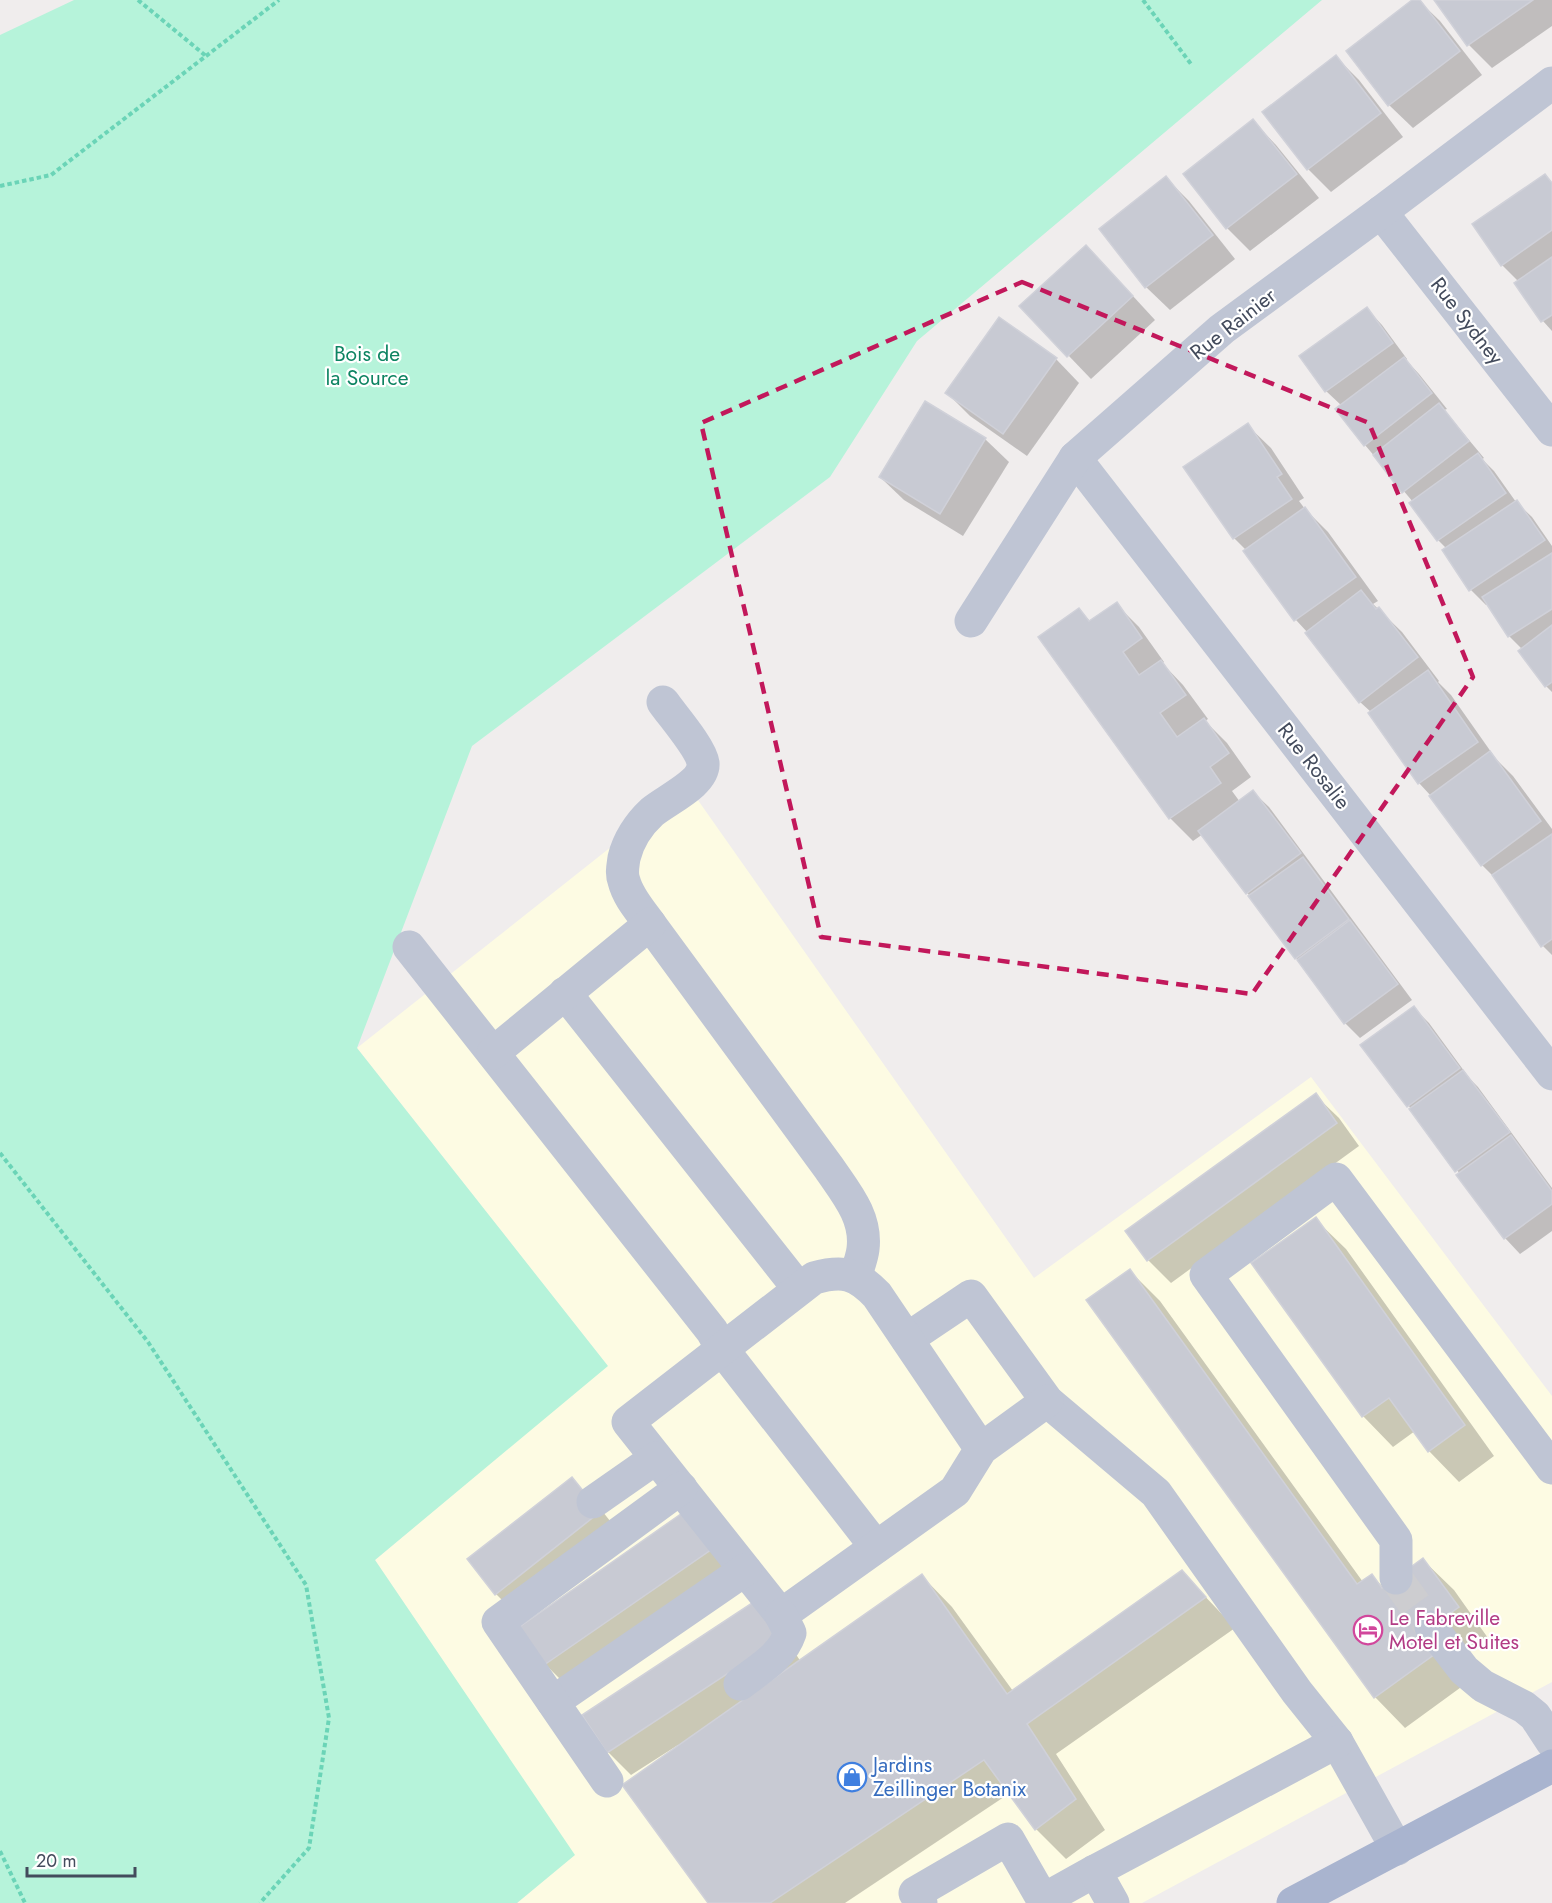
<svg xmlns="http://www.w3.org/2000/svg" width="1552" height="1903" viewBox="0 0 1552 1903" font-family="Jost,sans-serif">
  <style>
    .commercial { fill: #fdfbe3 }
    .green { fill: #b6f3da }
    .shadow { fill: #0003 }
    .building { fill: #c8cad3; stroke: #d0d1d9; stroke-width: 1.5 }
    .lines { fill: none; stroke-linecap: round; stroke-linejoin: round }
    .minor-tunnel { stroke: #cdcdd0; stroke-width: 33; stroke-dasharray: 33 16; stroke-linecap: butt }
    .path { stroke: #6bd4b7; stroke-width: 4; stroke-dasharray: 4.5 3; stroke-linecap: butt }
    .minor { stroke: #bfc5d4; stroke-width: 33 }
    .major { stroke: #a9b4cf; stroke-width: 33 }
    .marked { fill: none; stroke: #c2185b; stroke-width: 4.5; stroke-dasharray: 12 8; stroke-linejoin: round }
    .labels { text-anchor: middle; stroke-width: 4.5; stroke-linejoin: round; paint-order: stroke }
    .street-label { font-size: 21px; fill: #434b5c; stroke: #fff }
    .park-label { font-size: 21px; fill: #0e8462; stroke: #fff }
    .hotel-label { font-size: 21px; fill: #b23c85; stroke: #fff; text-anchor: start }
    .shop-label { font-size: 21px; fill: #366cbe; stroke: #fff; text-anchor: start }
  </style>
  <rect width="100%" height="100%" fill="#f0eded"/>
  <path class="commercial" d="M688,786L1034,1278L1311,1077L1552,1396V1682L1142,1903H517L574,1855L375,1560L607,1365L357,1048Z"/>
  <path class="green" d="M74,0H1322L917,341L830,477L472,746L357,1048L608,1366L375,1560L575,1855L517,1903H0V35Z"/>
  <g class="shadow">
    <path d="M1414,0H1418L1440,21L1482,75L1413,128L1389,105L1348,51Z"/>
    <path d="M1436,0H1552V26L1492,68L1469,45Z"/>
    <path d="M1336,57L1359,80L1403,137L1331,192L1308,169Z"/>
    <path d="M1253,121L1276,145L1319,198L1250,251L1227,228Z"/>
    <path d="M1545,176L1552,183V331L1543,321L1516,284L1519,282L1502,265Z"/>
    <path d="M1166,178L1189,201L1235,259L1170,310L1146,287L1101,229Z"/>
    <path d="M1109,270L1155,320L1091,379L1068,355Z"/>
    <path d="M1367,309L1382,325L1407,359L1406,360L1419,374L1447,409L1444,410L1484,458L1482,459L1494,471L1516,502L1532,517L1552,546V692L1546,686L1523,650L1509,636L1488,604L1486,605L1471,590L1447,549L1438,540L1412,503L1413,502L1365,445L1342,406L1326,391L1301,356Z"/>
    <path d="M999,319L1056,359L1079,383L1027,456L970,416L946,392Z"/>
    <path d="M925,403L985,439L1009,462L963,536L904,500L880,477Z"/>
    <path d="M1247,425L1271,448L1304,498L1299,501L1305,509L1328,532L1378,601L1373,604L1402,632L1439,681L1438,682L1451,695L1496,759L1513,776L1552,829V955L1543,946L1496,879L1482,865L1431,796L1419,783L1370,713L1371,712L1360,702L1308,633L1296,620L1246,550L1234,538Z"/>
    <path d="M1116,604L1139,627L1164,662L1162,663L1183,685L1208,719L1205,721L1227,743L1251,777L1232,791L1240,802L1253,792L1269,807L1412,1000L1360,1038L1345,1023L1203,834L1193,841L1170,818L1079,610L1091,622Z"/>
    <path d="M1414,1008L1429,1023L1470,1079L1478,1087L1552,1188V1231L1520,1254L1505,1238L1460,1174L1363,1045Z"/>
    <path d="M1315,1095L1339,1118L1359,1146L1171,1283L1148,1260Z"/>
    <path d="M1315,1219L1346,1249L1494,1456L1459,1482L1429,1451L1415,1431L1393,1447L1363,1416Z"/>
    <path d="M1130,1271L1160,1301L1363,1582L1372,1576L1384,1588L1423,1560L1454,1590L1488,1638L1450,1665L1464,1685L1405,1728L1375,1697Z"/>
    <path d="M572,1479L595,1502L622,1536L519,1617L496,1594Z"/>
    <path d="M711,1534L737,1570L568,1687L545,1664L520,1628Z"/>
    <path d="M1182,1572L1235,1628L1056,1754L1105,1830L1066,1859L1036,1829L1010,1793L845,1903H710L679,1747L678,1745L631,1775L608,1752L778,1627L801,1662L922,1576L952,1607L1013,1691Z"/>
  </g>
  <g class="building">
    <path d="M1412,0H1420L1460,51L1388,106L1346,51Z"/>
    <path d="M1434,0H1533L1467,46Z"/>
    <path d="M1336,55L1381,113L1307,170L1262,112Z"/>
    <path d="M1253,119L1297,174L1226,229L1183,174Z"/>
    <path d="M1545,174L1552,183V230L1501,266L1472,224Z"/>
    <path d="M1166,176L1213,235L1145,288L1099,229Z"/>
    <path d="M1086,245L1133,296L1067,357L1019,306Z"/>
    <path d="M1552,257V315L1541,322L1514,283Z"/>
    <path d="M1367,307L1393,343L1325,392L1299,356Z"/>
    <path d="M999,317L1057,358L1003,434L945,393Z"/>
    <path d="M1404,357L1432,393L1364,446L1335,409Z"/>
    <path d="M925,401L986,438L940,514L879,477Z"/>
    <path d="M1439,403L1469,441L1402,493L1373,455Z"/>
    <path d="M1248,423L1282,474L1277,477L1292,499L1233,539L1183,467Z"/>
    <path d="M1478,453L1506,493L1437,541L1409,503Z"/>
    <path d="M1517,500L1545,540L1469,591L1442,550Z"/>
    <path d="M1305,507L1356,577L1294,621L1243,551Z"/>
    <path d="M1552,553V609L1508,637L1482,597Z"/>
    <path d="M1361,590L1376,609L1379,607L1418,657L1359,703L1305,633Z"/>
    <path d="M1117,602L1142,638L1123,652L1139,675L1161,660L1186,695L1160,713L1177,737L1204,718L1229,753L1210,767L1221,783L1169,819L1038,637L1079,608L1089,621Z"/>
    <path d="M1552,625V682L1545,687L1518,651Z"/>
    <path d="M1428,670L1478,742L1418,784L1368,713Z"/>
    <path d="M1490,751L1541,821L1481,866L1429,796Z"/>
    <path d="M1253,790L1301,853L1246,894L1198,831Z"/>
    <path d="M1552,834V939L1541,947L1492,875Z"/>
    <path d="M1303,857L1349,919L1295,959L1248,896Z"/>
    <path d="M1350,920L1398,984L1344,1024L1297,960Z"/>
    <path d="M1414,1006L1460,1068L1407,1107L1360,1045Z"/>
    <path d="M1463,1070L1510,1132L1455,1172L1409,1109Z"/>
    <path d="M1316,1093L1337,1123L1147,1261L1125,1231Z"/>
    <path d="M1511,1135L1552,1191V1204L1504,1239L1456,1175Z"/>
    <path d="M1316,1217L1465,1425L1428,1452L1389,1398L1362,1417L1251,1263Z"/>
    <path d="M1130,1269L1357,1584L1372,1574L1382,1588L1423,1558L1459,1607L1421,1634L1435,1654L1374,1698L1086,1300Z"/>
    <path d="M572,1477L600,1512L495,1595L467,1559Z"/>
    <path d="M688,1509L715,1547L544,1665L518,1628Z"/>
    <path d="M1182,1570L1206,1597L1027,1724L1076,1799L1035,1830L984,1760L770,1903H708L622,1785L922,1574L1007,1694Z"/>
    <path d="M755,1601L780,1639L607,1753L582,1715Z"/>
  </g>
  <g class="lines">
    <path class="minor-tunnel" d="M1396,1578L1431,1627"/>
    <g class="path">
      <path d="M138,0L206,56"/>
      <path d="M1143,0L1191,64"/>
      <path d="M0,186L51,175L279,0"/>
      <path d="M0,1153L148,1342L306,1585L329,1718L309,1848L260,1903"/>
      <path d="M0,1851L25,1903"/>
    </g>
    <g class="minor">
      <path d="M1381,212L1552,430"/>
      <path d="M1075,458L1552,1074"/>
      <path d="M971,621L1075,458L1222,329L1381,212L1552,83"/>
      <path d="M663,702C672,715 701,748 703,763C705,783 666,800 652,812C639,824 628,841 624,858C623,866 621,873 624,881C628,897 640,910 650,924L829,1168C846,1193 867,1217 863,1249C862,1258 858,1268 855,1277"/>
      <path d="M409,947L712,1331L722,1349L876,1547"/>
      <path d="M565,993L799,1289"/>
      <path d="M493,1053L650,924"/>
      <path d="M907,1339L971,1296L1047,1401L1156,1493L1297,1692L1337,1742L1397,1849"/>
      <path d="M981,1449L877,1295C856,1273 843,1270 814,1278L628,1422L781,1615L955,1491L981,1449L1047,1401"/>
      <path d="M593,1502L656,1458"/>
      <path d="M1396,1578V1540L1206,1275L1336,1179L1552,1468"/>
      <path d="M1431,1627L1464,1670L1483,1686L1524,1707L1535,1716L1552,1742"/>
      <path d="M740,1684C759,1669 782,1657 790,1633L781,1615"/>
      <path d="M553,1702L745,1570"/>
      <path d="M607,1781L498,1622L681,1488"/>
      <path d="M921,1903L915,1893L1008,1839L1043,1900L1095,1871"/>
      <path d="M1113,1903L1095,1871L1337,1742"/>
    </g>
    <path class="major" d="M1293,1903L1552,1766"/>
  </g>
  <path class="marked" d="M1022,282L1369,423L1473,677L1252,994L821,937L701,423Z"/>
  <defs>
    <g id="hotel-ring" transform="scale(1.5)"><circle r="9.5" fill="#fff" stroke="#d1479c" stroke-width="1.5"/><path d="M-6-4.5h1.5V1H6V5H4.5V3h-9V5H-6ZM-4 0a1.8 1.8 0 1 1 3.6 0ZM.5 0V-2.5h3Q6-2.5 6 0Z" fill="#d1479c"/></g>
    <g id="shop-ring" transform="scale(1.5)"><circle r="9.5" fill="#fff" stroke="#3f7fe0" stroke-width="1.5"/><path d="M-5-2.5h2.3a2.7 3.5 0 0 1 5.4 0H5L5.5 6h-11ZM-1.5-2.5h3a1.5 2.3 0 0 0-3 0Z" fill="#3f7fe0"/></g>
  </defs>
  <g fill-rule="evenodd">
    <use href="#hotel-ring" x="1368" y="1630"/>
    <use href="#shop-ring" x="852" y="1777"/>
  </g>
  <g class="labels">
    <g class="street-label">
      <text transform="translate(1467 321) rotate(52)" y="7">Rue Sydney</text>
      <text transform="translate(1233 324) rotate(-38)" y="7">Rue Rainier</text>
      <text transform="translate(1314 766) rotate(52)" y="7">Rue Rosalie</text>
    </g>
    <g class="park-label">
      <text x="367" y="361">Bois de<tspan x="367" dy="24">la Source</tspan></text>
    </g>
    <g class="hotel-label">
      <text x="1389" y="1625">Le Fabreville<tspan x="1389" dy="24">Motel et Suites</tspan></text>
    </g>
    <g class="shop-label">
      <text x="873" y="1772">Jardins<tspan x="873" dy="24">Zeillinger Botanix</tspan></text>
    </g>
  </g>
  <path d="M27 1867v9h108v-9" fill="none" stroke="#434b5c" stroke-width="3"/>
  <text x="36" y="1867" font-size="18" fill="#434b5c" stroke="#ffffff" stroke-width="4.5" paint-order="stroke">20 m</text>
</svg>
